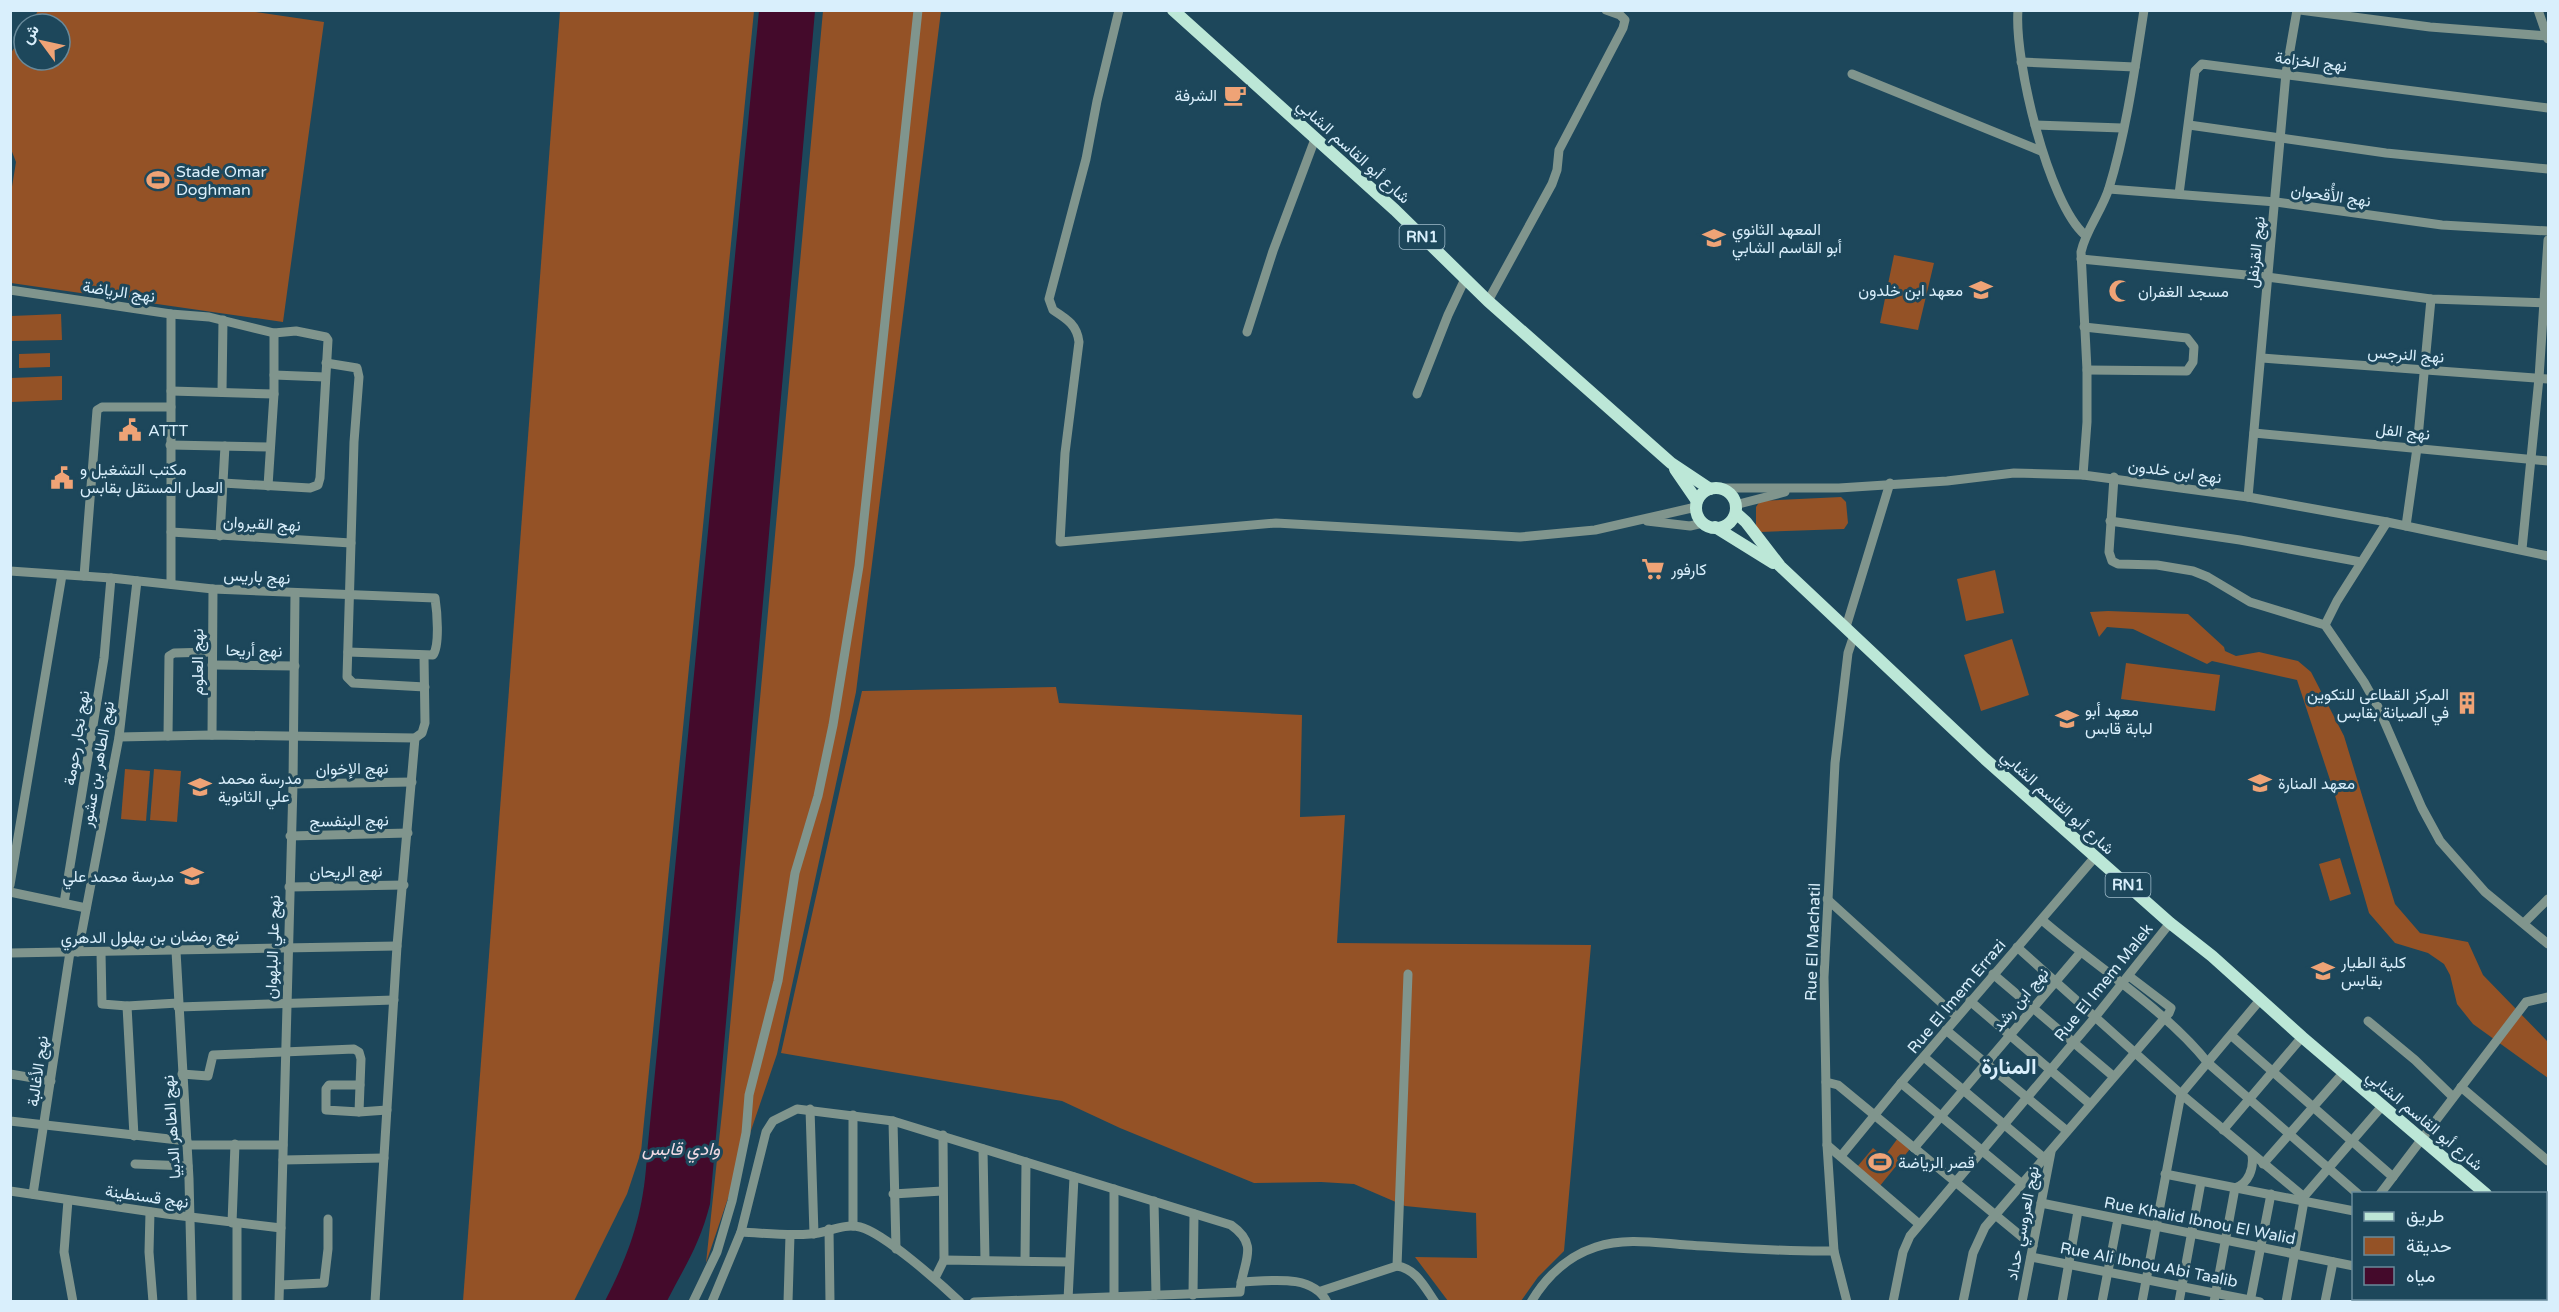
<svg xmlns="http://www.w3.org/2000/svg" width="2559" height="1312" viewBox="0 0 2559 1312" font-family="'Varela Round',Vazirmatn,sans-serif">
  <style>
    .green { fill: #945226 }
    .water { fill: #440a2b }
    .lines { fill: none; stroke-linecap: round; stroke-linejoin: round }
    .minor { stroke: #80958d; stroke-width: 9 }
    .major { stroke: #bce7d7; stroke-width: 12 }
    .labels { text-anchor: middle; stroke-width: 6; stroke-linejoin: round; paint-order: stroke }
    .shield { fill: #1d475b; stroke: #a1bdcc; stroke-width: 1.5 }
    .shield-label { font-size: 15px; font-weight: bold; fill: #d9effc }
    .street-label { font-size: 16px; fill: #d9effc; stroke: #1d475b }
    .poi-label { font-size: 16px; fill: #d9effc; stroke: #1d475b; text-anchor: start }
    .water-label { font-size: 18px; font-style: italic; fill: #f2dae4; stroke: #1d475b }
    .district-label { font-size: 22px; font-weight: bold; fill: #d9effc; stroke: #1d475b }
  </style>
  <rect width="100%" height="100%" fill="#1d475b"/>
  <g class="green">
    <path d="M38,11H249L324,22L283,322L11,283L10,199L16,162L11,149V53L24,32V60H60V24H30Z"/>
    <path d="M560,11H754L641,1152L627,1194L574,1301H463Z"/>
    <path d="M823,11H941L856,692L777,1054L706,1263L723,1103Z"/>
    <path d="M1894,255L1934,263L1918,330L1880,323Z"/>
    <path d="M61,314L62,340L11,341V316Z"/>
    <path d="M50,353V367L19,368V354Z"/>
    <path d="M62,376V400L11,402V378Z"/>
    <path d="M1841,497L1846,502L1848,523L1844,529L1760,532L1756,528V507L1760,501Z"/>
    <path d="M1995,570L2004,613L1966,621L1957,579Z"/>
    <path d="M2108,611L2188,614L2224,647L2225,651L2236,656L2259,652L2298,661L2311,672L2344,736L2395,904L2420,933L2468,942L2483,975L2548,1042V1078L2473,1024L2457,1004L2450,975L2444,964L2428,953L2395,943L2369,913L2334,792L2297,680L2212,661L2207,664L2133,629L2107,627L2099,637L2090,612Z"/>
    <path d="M2012,639L2029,695L1981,711L1964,655Z"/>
    <path d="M2126,663L2220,675L2215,711L2121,699Z"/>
    <path d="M1056,687L1059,703L1302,715L1300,817L1345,815L1337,943L1591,945L1564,1251L1538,1277L1521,1301H1448L1415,1257L1477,1258L1476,1213L1405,1206L1354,1184L1321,1182L1254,1183L1120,1128L1062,1101L781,1053L862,691Z"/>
    <path d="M125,769L150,771L146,821L121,819Z"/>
    <path d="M154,769L181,771L177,822L150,820Z"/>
    <path d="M2340,858L2351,894L2330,901L2319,864Z"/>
    <path d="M1898,1138L1910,1149L1879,1187L1857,1167L1873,1148L1884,1157Z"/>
  </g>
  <path class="water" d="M759,11H815L710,1204C700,1244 685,1266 667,1301H605C631,1250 644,1212 647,1154Z"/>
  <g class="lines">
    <g class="minor">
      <path d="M1119,10L1097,101L1086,159L1049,299L1053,310C1067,319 1077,325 1079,342L1065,453L1060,542L1276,523L1520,537L1595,530L1696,507"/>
      <path d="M2018,10C2014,60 2048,203 2085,235"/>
      <path d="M2300,10L2430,27L2547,36"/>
      <path d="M2538,10L2548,39"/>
      <path d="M2021,62L2135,67"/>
      <path d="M1852,74L2041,151"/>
      <path d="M2035,125L2122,128"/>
      <path d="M2189,125L2386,153L2548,169"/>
      <path d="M2109,189L2276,202L2442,225L2548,231"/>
      <path d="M2179,194L2195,71L2202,64L2548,108"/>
      <path d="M2081,259L2267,277L2431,299L2548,303"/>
      <path d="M10,290L171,314L209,317L274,333L296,331L326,337L328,340L320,478L318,485L310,488L223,483"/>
      <path d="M1488,301L1552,184L1557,170L1559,150L1623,28L1625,20L1620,15L1606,10"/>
      <path d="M171,314V584"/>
      <path d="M2084,327L2187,338L2194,347L2193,362L2187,371L2087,370"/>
      <path d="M1247,332L1273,251L1315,139"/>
      <path d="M2262,358L2548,379"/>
      <path d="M326,363L357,368L359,377L354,442L347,677L353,683L425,687"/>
      <path d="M274,375L325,377"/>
      <path d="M171,391L274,394"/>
      <path d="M222,392L223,320"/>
      <path d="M1417,394L1448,315L1465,279"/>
      <path d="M2254,433L2548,461"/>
      <path d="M170,445L270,447"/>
      <path d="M2083,475L2087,422V370L2081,252C2086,229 2102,211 2109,188C2126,133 2135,68 2144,10"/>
      <path d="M2114,477L2109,552L2112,561L2118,564L2157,565L2193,571L2208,577L2250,602L2325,625L2364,682L2378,707L2422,808L2440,841L2485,892L2548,944"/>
      <path d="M268,486L274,394V333"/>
      <path d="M1718,488H1839L1947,481L2014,473L2083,475L2248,497L2387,522L2548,556"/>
      <path d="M2248,497L2286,73L2297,10"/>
      <path d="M1735,505L1785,492"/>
      <path d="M1647,521L1690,526L1703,523"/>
      <path d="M2110,521L2240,540L2361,562"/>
      <path d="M2406,526L2417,448L2431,299"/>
      <path d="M171,532L351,543"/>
      <path d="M220,536L225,446"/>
      <path d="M2522,549L2539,378L2548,240"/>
      <path d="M10,571L111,578L213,589L435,598C437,611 440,645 433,655L348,652"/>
      <path d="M84,576L97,410L102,407H171"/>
      <path d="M2325,625L2337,601L2387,522"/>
      <path d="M1846,627L1890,483"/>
      <path d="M212,665L295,666"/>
      <path d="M212,735L213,589"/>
      <path d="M168,736L169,656L174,653L211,652"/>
      <path d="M119,737L212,735L415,738L422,733L425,723L424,656"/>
      <path d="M293,784L412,782"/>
      <path d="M290,836L408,833"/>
      <path d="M10,885L62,575"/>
      <path d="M289,887L404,885"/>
      <path d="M10,892L86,908"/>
      <path d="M1827,899L1957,1017"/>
      <path d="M64,903L104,658L111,578"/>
      <path d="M2042,920C2095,966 2165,1009 2208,1063L2358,1194"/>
      <path d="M2524,923L2548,899"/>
      <path d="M2017,947L2181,1094L2304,1197"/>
      <path d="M176,951L189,1179L192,1302"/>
      <path d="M78,952L119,737L137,581"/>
      <path d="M101,952L102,1004L127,1006L178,1003"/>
      <path d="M10,953L397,946"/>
      <path d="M1993,974L2113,1076"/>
      <path d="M1970,1001L2090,1104"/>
      <path d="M127,1006L134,1136"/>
      <path d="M178,1007L394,1000"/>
      <path d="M2368,1021L2415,1060L2453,1097"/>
      <path d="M1946,1030L2067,1131"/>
      <path d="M2232,1036L2393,1177"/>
      <path d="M1924,1057L2044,1158"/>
      <path d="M10,1074L51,1081"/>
      <path d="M182,1074L208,1076L213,1055L354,1049L359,1052L361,1059L359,1112L387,1110"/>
      <path d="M1826,1082L1838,1085L2033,1246"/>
      <path d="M1901,1083L2022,1184"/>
      <path d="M2461,1087L2548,1161"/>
      <path d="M810,1109L814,1234"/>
      <path d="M359,1112L326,1110V1089L329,1085H360"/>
      <path d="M853,1115V1226"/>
      <path d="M10,1121L187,1141"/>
      <path d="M893,1121L896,1249"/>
      <path d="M2223,1130L2302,1037"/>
      <path d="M943,1135L944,1260"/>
      <path d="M187,1145H283"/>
      <path d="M1827,1145L1919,1224"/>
      <path d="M1914,1148L2080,953"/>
      <path d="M983,1149L985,1260"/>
      <path d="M1841,1156L1901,1083L2095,857"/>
      <path d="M283,1160L384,1158"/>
      <path d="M135,1164L188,1166"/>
      <path d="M2263,1164L2344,1072"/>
      <path d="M2165,1174L2354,1211"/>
      <path d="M10,1191L166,1214L281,1228"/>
      <path d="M33,1194L70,952"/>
      <path d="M893,1194L942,1191"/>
      <path d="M2380,1194L2526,1002L2548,997"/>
      <path d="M68,1200L64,1252L73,1302"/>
      <path d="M2301,1200L2383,1105"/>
      <path d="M1154,1201L1156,1295"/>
      <path d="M2041,1203L2354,1266"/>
      <path d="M150,1212L149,1252L153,1302"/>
      <path d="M232,1223L235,1144"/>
      <path d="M237,1224V1302"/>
      <path d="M829,1229L830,1302"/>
      <path d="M741,1232C764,1233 787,1236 810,1234C827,1233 843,1223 860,1227C884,1233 941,1284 960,1302"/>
      <path d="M2031,1257L2260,1302"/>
      <path d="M1025,1260L1026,1162"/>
      <path d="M1397,1266C1416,1269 1424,1286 1435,1302"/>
      <path d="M935,1278L944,1260L1069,1262"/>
      <path d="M1241,1282C1269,1281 1312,1273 1327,1302"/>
      <path d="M280,1285L324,1283L328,1249V1219"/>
      <path d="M1321,1291L1397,1266L1408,974"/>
      <path d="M1193,1295L1194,1214"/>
      <path d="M1114,1296V1189"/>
      <path d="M2542,1298L2548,1299"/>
      <path d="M1068,1300L1074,1177"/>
      <path d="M279,1302L293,784L295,593"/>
      <path d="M375,1302L397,946L415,738"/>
      <path d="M693,1302L717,1252L732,1201L746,1133L749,1095L778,981L795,873L818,796L833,725L859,566L918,10"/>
      <path d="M712,1302L741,1232L766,1132L773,1121L797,1109L893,1121L1231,1225C1261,1246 1242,1262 1240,1292L974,1302"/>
      <path d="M788,1302L790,1235"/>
      <path d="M1531,1302C1546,1277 1568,1256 1596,1247C1625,1237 1658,1243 1687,1245C1736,1248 1785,1252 1834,1251"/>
      <path d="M1847,1302L1834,1251L1827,1145L1824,977L1835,763L1848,653L1854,635"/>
      <path d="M1893,1302L1903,1252L1910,1236L2096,1016L2170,923"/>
      <path d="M1963,1302L1973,1253L1985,1227L2169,1013L2171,1008L2129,976"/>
      <path d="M2022,1302L2051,1152"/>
      <path d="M2062,1302L2078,1211"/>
      <path d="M2102,1302L2118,1219"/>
      <path d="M2142,1302L2181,1094L2260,1000"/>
      <path d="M2179,1302L2201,1182"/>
      <path d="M2214,1302L2235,1188C2249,1183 2254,1168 2252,1155"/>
      <path d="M2250,1302L2271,1194"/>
      <path d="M2286,1302L2304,1201"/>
      <path d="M2325,1302L2333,1262"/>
      <path d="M2393,1302V1298"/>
      <path d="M2432,1302L2433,1298"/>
      <path d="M2468,1302L2469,1298"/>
      <path d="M2505,1302L2506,1298"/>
    </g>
    <g class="major">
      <path d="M1173,10L1395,210L1488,301L1671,463L1710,489"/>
      <path d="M1675,469L1697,501"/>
      <circle cx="1716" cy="508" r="20"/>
      <path d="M1736,513L1746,522L1780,566L1985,759L2170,923L2212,956L2302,1037L2486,1194"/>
      <path d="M1715,527L1773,563"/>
      <path d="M2546,1245L2548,1248"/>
    </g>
  </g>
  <defs>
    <g id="cafe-bare" transform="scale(1.8)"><path d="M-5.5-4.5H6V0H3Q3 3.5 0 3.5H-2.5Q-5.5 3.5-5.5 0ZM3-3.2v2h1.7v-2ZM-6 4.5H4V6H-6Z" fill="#efa376" stroke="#1d475b" stroke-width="2.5" paint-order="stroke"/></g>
    <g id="stadium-bare" transform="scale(1.8)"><path d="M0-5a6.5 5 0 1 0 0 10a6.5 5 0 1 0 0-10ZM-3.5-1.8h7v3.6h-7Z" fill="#efa376" stroke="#1d475b" stroke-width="2.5" paint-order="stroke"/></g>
    <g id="school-bare" transform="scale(1.8)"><path d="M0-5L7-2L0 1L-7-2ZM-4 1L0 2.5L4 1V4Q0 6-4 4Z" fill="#efa376" stroke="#1d475b" stroke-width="2.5" paint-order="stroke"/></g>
    <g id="mosque-bare" transform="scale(1.8)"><path d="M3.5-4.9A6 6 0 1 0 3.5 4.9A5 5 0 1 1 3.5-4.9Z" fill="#efa376" stroke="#1d475b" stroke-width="2.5" paint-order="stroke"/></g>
    <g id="civic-bare" transform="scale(1.8)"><path d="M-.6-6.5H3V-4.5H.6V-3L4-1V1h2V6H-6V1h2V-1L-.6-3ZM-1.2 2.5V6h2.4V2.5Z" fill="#efa376" stroke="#1d475b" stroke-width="2.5" paint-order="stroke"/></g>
    <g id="supermarket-bare" transform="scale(1.8)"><path d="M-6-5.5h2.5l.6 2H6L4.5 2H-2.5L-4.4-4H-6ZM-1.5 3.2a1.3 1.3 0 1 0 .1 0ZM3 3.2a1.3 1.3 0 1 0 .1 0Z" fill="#efa376" stroke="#1d475b" stroke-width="2.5" paint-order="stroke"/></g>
    <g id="building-bare" transform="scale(1.8)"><path d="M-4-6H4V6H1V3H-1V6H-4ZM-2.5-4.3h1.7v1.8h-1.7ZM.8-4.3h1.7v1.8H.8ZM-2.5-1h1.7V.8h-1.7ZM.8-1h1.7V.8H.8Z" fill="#efa376" stroke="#1d475b" stroke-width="2.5" paint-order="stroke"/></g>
  </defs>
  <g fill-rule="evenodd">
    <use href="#cafe-bare" x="1235" y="95"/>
    <use href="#stadium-bare" x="158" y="180"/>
    <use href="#school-bare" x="1714" y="238"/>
    <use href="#school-bare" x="1981" y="290"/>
    <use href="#mosque-bare" x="2120" y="291"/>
    <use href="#civic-bare" x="130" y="430"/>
    <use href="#civic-bare" x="62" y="478"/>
    <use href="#supermarket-bare" x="1653" y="569"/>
    <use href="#building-bare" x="2467" y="703"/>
    <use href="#school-bare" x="2067" y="719"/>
    <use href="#school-bare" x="2260" y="783"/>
    <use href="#school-bare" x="200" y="787"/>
    <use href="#school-bare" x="192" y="876"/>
    <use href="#school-bare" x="2323" y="971"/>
    <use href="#stadium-bare" x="1880" y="1162"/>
  </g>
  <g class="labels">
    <g class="shield">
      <rect x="1399.5" y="225" width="45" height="24" rx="4.5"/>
      <rect x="2105.5" y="873" width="45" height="24" rx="4.5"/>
    </g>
    <g class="shield-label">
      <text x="1422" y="242">RN1</text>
      <text x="2128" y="890">RN1</text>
    </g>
    <g class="street-label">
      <text transform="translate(2311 61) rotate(7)" y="6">نهج الخزامة</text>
      <text transform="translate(1354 151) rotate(42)" y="6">شارع أبو القاسم الشابي</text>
      <text transform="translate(2331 195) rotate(8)" y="6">نهج الأُقحوان</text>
      <text transform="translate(2255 252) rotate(-84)" y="6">نهج القرنفل</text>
      <text transform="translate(119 291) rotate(8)" y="6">نهج الرياضة</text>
      <text transform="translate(2406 354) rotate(4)" y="6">نهج النرجس</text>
      <text transform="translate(2403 431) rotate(6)" y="6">نهج الفل</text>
      <text transform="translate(2175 471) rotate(8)" y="6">نهج ابن خلدون</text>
      <text transform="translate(262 523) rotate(3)" y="6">نهج القيروان</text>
      <text transform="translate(257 576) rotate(3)" y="6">نهج باريس</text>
      <text transform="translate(254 650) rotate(1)" y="6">نهج أريحا</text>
      <text transform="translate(197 662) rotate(-90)" y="6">نهج العلوم</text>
      <text transform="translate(76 738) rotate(-81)" y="6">نهج نجار رحومة</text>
      <text transform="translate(97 764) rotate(-80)" y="6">نهج الطاهر بن عشور</text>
      <text transform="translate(352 768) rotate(-1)" y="6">نهج الإخوان</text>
      <text transform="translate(2058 802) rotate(42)" y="6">شارع أبو القاسم الشابي</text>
      <text transform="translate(349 820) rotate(-1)" y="6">نهج البنفسج</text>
      <text transform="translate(346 871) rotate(-1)" y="6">نهج الريحان</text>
      <text transform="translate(150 936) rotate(-1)" y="6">نهج رمضان بن بهلول الدهري</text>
      <text transform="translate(1812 942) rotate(-88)" y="6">Rue El Machatil</text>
      <text transform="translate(272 947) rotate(-88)" y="6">نهج علي البلهوان</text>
      <text transform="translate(2103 982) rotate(-51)" y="6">Rue El Imem Malek</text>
      <text transform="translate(1956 996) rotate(-50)" y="6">Rue El Imem Errazi</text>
      <text transform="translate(2020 999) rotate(-50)" y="6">نهج ابن رشد</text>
      <text transform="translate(37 1071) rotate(-82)" y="6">نهج الأغالبة</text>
      <text transform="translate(2425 1120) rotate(40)" y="6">شارع أبو القاسم الشابي</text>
      <text transform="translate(171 1127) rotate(-94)" y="6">نهج الطاهر الدبيا</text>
      <text transform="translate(147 1196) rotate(8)" y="6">نهج قسنطينة</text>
      <text transform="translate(2200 1220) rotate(11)" y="6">Rue Khalid Ibnou El Walid</text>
      <text transform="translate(2022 1223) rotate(-79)" y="6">نهج العروسي حداد</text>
      <text transform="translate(2149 1264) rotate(11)" y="6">Rue Ali Ibnou Abi Taalib</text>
    </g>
    <g class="poi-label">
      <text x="1217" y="101" text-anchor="end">الشرفة</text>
      <text x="176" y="177">Stade Omar<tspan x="176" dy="18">Doghman</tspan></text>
      <text x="1732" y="235">المعهد الثانوي<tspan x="1732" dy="18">أبو القاسم الشابي</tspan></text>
      <text x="1963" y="296" text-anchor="end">معهد ابن خلدون</text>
      <text x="2138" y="297">مسجد الغفران</text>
      <text x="148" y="436">ATTT</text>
      <text x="80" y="475">مكتب التشغيل و<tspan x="80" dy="18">العمل المستقل بقابس</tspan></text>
      <text x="1671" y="575">كارفور</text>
      <text x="2449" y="700" text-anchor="end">المركز القطاعى للتكوين<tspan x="2449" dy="18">في الصيانة بقابس</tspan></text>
      <text x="2085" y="716">معهد أبو<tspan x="2085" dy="18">لبابة قابس</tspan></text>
      <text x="218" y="784">مدرسة محمد<tspan x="218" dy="18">علي الثانوية</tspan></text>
      <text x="2278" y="789">معهد المنارة</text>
      <text x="174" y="882" text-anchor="end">مدرسة محمد علي</text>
      <text x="2341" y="968">كلية الطيار<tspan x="2341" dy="18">بقابس</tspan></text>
      <text x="1898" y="1168">قصر الرياضة</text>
    </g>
    <g class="water-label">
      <text x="681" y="1155">وادي قابس</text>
    </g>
    <g class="district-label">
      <text x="2009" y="1074">المنارة</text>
    </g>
  </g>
  <rect width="2559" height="1312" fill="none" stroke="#d9effc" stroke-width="24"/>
  <rect x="2352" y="1192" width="195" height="108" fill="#1d475b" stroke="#688a9b" stroke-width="1.5"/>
  <rect x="2364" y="1212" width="30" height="9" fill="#bce7d7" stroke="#688a9b" stroke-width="1.5"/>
  <text x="2406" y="1222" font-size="18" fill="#d9effc">طريق</text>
  <rect x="2364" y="1237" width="30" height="18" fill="#945226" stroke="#688a9b" stroke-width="1.5"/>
  <text x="2406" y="1252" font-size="18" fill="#d9effc">حديقة</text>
  <rect x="2364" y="1267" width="30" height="18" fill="#440a2b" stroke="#688a9b" stroke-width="1.5"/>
  <text x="2406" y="1282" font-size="18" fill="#d9effc">مياه</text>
  <g transform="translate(42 42) rotate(303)"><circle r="28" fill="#1d475b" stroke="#688a9b" stroke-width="1.5"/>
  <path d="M0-4.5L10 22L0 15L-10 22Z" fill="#efa376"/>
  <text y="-9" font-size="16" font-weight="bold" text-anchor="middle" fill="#d9effc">ش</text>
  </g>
</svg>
